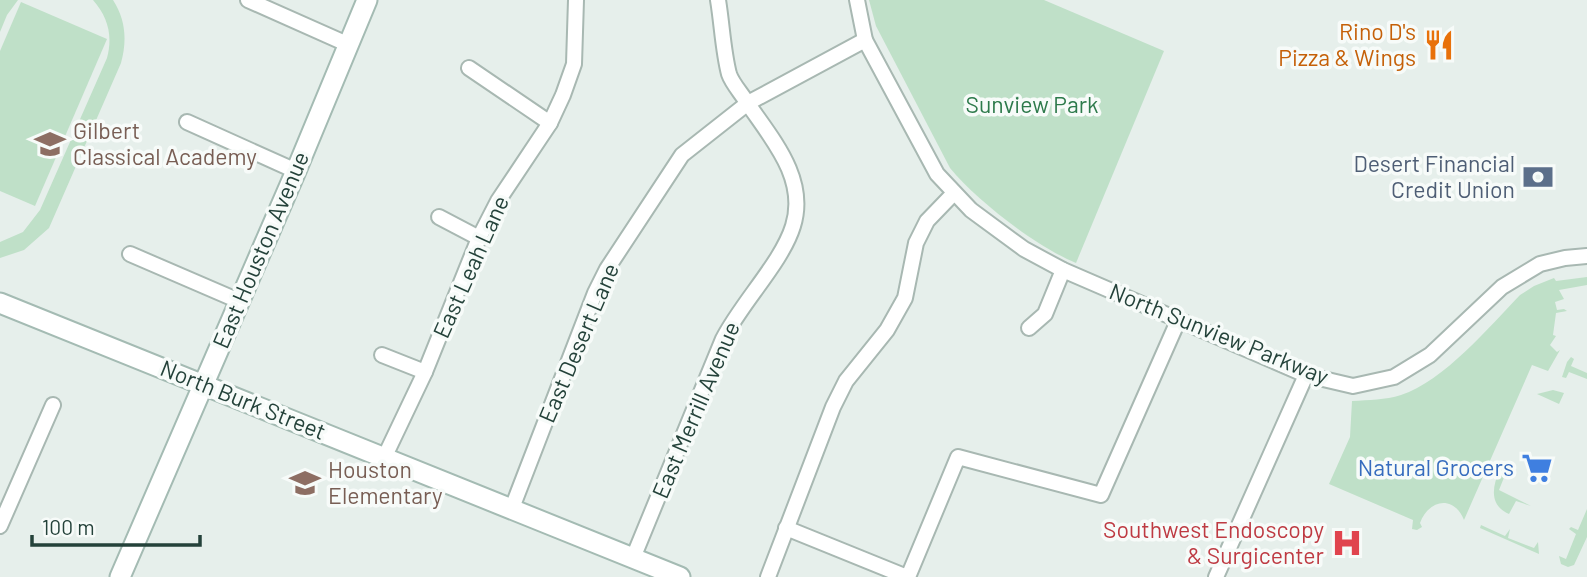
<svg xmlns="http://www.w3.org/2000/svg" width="1587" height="577" viewBox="0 0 1587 577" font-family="Barlow,sans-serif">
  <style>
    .green { fill: #bfe0c8 }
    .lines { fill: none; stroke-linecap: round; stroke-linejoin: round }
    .street-casing { stroke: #a8b8b2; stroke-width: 18 }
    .secondary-casing { stroke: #a4bbb3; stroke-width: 23 }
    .street { stroke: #fff; stroke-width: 14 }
    .secondary { stroke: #fff; stroke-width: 19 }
    .labels { text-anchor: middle; stroke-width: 7; stroke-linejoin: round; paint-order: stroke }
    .food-label { font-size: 23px; fill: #c56008; stroke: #f7fbf9; text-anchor: end }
    .park-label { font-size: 23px; fill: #2d7a4b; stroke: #f7fbf9 }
    .education-label { font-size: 23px; fill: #785e54; stroke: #f7fbf9; text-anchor: start }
    .service-label { font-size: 23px; fill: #4e5e75; stroke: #f7fbf9; text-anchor: end }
    .street-label { font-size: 23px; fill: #24423a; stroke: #f7fbf9 }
    .shop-label { font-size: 23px; fill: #366cbe; stroke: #f7fbf9; text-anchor: end }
    .health-label { font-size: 23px; fill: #be3a42; stroke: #f7fbf9; text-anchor: end }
  </style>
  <rect width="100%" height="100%" fill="#e6efeb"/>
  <g class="green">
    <path d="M0,0H18L7,15L0,32Z"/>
    <path d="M93,0H113C126,20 127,41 121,63L49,228L24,250L0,258V242L23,232L40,210L107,58C113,36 108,17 93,0Z"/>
    <path d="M869,0H1044L1164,51L1076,263C1037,247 977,201 950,168L876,26Z"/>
    <path d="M21,2L107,39L35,206L0,191V51Z"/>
    <path d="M1587,277V285L1559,290L1564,299L1555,302L1557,310L1564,309L1567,311L1556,313L1553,335L1556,336L1550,345L1557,352L1560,350L1548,371L1532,365L1464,520C1454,495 1429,499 1420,523L1422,527L1417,530L1412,529L1413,520L1329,484L1350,437L1352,401C1369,400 1385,400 1401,395C1444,381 1489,327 1520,295L1534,286L1554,278L1556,281Z"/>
    <path d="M1571,357L1574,359L1571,366L1587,373V379L1569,372L1566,378L1562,377L1567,362Z"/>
    <path d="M1553,390L1564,393L1559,404L1537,394Z"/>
    <path d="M1509,465L1499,490L1531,506L1516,501L1509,514C1489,505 1492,487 1500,469Z"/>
    <path d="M1587,509V537L1574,565L1568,567L1561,564L1559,556L1566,559L1576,534L1569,529L1571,527L1578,530Z"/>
    <path d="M1481,525L1505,536L1510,529L1508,538L1534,548L1538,542L1539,554L1480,528Z"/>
  </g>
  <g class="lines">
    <g class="street-casing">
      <g id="street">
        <path d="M248,0L347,44"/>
        <path d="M857,0L865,40L937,174L971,210L1024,249L1063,270L1306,375L1353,386L1394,377L1430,355L1502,287L1540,264L1565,258L1587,256"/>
        <path d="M469,68L550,123"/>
        <path d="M187,122L296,171"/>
        <path d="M439,217L479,238"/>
        <path d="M130,254L239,301"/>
        <path d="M1029,328L1045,314L1063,270"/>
        <path d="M382,355L425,372"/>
        <path d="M385,456L425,372L479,238L498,201L550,123L563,95L574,64L576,0"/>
        <path d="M512,508L595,293L607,269L682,155L748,103L865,40"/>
        <path d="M0,526L53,405"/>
        <path d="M786,528L907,577"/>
        <path d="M633,558L723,339C742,302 782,262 793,226C808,178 771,138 746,101C741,93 732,83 729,74C723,51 722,24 718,0"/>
        <path d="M768,577L833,407L846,381L887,330L905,298L916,243L927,221L954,193"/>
        <path d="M908,577L958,457L1101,495L1178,321"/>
        <path d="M1216,577L1306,375"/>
      </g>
    </g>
    <g class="secondary-casing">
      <g id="secondary">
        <path d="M0,303L680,577"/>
        <path d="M120,577L296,171L367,0"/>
      </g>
    </g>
    <use href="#street" class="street"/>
    <use href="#secondary" class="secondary"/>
  </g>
  <defs>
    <g id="restaurant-bare" transform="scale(2.415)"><path d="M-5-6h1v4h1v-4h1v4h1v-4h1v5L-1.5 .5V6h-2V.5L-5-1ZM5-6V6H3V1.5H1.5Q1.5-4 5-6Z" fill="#e8710a" stroke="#f7fbf9" stroke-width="2.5" paint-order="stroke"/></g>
    <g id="school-bare" transform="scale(2.415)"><path d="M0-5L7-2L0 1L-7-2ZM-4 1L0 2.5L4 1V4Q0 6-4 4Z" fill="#8d6e63" stroke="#f7fbf9" stroke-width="2.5" paint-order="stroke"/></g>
    <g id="bank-bare" transform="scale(2.415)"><path d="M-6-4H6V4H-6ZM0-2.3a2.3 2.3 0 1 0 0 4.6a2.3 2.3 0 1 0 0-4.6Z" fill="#5c6f8a" stroke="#f7fbf9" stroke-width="2.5" paint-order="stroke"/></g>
    <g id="supermarket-bare" transform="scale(2.415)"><path d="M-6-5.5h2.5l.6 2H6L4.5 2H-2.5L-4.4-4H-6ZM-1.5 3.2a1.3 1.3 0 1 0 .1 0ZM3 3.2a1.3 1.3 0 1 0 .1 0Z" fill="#3f7fe0" stroke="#f7fbf9" stroke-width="2.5" paint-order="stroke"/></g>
    <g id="hospital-bare" transform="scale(2.415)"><path d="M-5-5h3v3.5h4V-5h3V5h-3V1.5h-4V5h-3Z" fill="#e0444e" stroke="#f7fbf9" stroke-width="2.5" paint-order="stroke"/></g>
  </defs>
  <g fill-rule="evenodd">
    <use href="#restaurant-bare" x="1439" y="45"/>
    <use href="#school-bare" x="50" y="144"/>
    <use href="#bank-bare" x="1538" y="177"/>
    <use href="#supermarket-bare" x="1537" y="468"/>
    <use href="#school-bare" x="305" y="483"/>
    <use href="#hospital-bare" x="1347" y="543"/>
  </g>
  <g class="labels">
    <g class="food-label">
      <text x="1416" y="40">Rino D's<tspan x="1416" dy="26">Pizza &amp; Wings</tspan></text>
    </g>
    <g class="park-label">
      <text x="1032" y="113">Sunview Park</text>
    </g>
    <g class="education-label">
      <text x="73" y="139">Gilbert<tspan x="73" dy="26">Classical Academy</tspan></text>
      <text x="328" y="478">Houston<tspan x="328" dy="26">Elementary</tspan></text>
    </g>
    <g class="service-label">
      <text x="1515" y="172">Desert Financial<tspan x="1515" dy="26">Credit Union</tspan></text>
    </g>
    <g class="street-label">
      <text transform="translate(261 250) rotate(-67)" y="8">East Houston Avenue</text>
      <text transform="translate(471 267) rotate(-66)" y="8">East Leah Lane</text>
      <text transform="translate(1219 334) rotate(22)" y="8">North Sunview Parkway</text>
      <text transform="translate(579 343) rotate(-67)" y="8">East Desert Lane</text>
      <text transform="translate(243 400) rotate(22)" y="8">North Burk Street</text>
      <text transform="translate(696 410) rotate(-67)" y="8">East Merrill Avenue</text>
    </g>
    <g class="shop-label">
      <text x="1514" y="476">Natural Grocers</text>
    </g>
    <g class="health-label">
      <text x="1324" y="538">Southwest Endoscopy<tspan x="1324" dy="26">&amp; Surgicenter</tspan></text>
    </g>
  </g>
  <path d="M32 535v10h168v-10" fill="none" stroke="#24423a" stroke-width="3.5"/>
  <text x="42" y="535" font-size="21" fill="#24423a" stroke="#f7fbf9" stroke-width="5" paint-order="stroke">100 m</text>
</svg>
